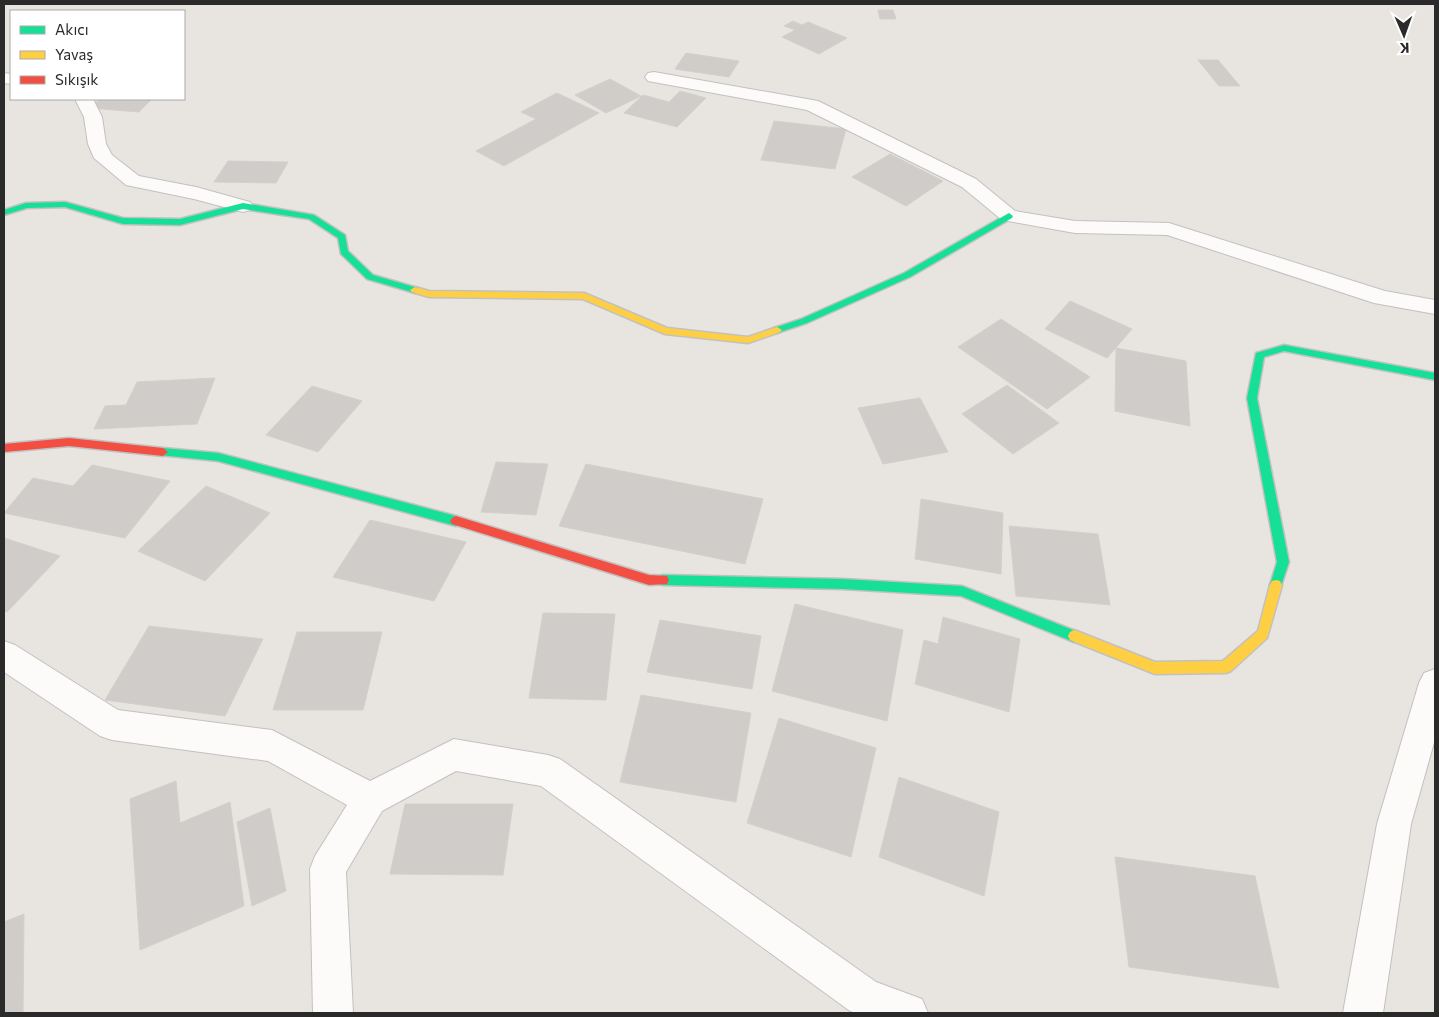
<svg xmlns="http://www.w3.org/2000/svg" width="1439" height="1017" viewBox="0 0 1439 1017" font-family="Commissioner,sans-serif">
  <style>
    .building { fill: #cfccc9; stroke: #d3d0cc }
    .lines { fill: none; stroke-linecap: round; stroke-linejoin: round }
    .street-casing { stroke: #c2c1c1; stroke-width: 2 }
    .fast-casing { stroke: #c2c1c1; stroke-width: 3 }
    .slow-casing { stroke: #c2c1c1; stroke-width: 3 }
    .jam-casing { stroke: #c2c1c1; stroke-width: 3 }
    .street { fill: #fcfbfa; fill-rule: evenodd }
    .fast { fill: #16e098; fill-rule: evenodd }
    .slow { fill: #ffcf43; fill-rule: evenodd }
    .jam { fill: #f24e42; fill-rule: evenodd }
  </style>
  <rect width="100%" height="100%" fill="#e8e4e0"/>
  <g class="building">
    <path d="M878,10H893L896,19H880Z"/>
    <path d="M793,21L802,25L808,22L847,38L819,54L782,37L795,30L784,26Z"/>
    <path d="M686,53L739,61L729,77L675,69Z"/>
    <path d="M1198,60H1218L1240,86H1219Z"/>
    <path d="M610,79L641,96L606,113L575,95Z"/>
    <path d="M680,91L706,98L677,127L624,113L643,95L669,102Z"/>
    <path d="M557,93L599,113L504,166L476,151L536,119L521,112Z"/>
    <path d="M100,99H152L139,112L90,108Z"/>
    <path d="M774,121L846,129L835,169L761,160Z"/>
    <path d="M890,154L943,181L906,206L852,177Z"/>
    <path d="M228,161L288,162L276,183L214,182Z"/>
    <path d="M1070,301L1132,329L1107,358L1045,329Z"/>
    <path d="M1001,319L1090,377L1047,409L958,347Z"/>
    <path d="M1116,348L1186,361L1190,426L1115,411Z"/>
    <path d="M215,378L197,424L94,429L105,406L126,405L137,382Z"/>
    <path d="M1007,385L1059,423L1013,454L962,414Z"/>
    <path d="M312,386L362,401L318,452L266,435Z"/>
    <path d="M920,398L948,452L883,464L858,408Z"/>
    <path d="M496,462L548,464L536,515L481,512Z"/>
    <path d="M586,464L763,499L745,564L559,526Z"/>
    <path d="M92,465L170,481L125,538L4,513L33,478L73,486Z"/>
    <path d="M206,486L270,513L205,581L138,551Z"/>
    <path d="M921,499L1003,513L1001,574L915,559Z"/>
    <path d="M370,520L466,542L434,601L333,577Z"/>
    <path d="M1009,526L1098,534L1110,605L1016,596Z"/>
    <path d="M4,538L60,556L7,612L4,611Z"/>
    <path d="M795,604L903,630L887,721L772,691Z"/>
    <path d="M543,613L615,614L606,700L529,698Z"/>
    <path d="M943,617L1020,639L1009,712L915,684L924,640L938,644Z"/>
    <path d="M660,620L761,636L752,689L647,672Z"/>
    <path d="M149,626L263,639L225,716L105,700Z"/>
    <path d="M297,632H382L363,710H273Z"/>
    <path d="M641,695L751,713L736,802L620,782Z"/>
    <path d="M779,718L876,748L851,857L747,823Z"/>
    <path d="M899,777L999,812L984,896L879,857Z"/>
    <path d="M176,781L180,823L230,802L244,906L140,950L130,799Z"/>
    <path d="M405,804H513L503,875L390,874Z"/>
    <path d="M270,808L286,891L252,906L237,822Z"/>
    <path d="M1115,857L1255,876L1279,988L1129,967Z"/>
    <path d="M24,914L23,1013H4V922Z"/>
  </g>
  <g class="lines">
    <g class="street-casing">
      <g id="street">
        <path d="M654,72L818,101L976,179L1015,211L1075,221L1169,223L1385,291L1435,300V314L1374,303L1167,235L1075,233L1002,220L962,187L807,110L648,81L645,77L648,73Z"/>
        <path d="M4,73L11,74V84L4,83Z"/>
        <path d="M75,99H93L102,117L106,144L112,155L139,176L196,187L250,202L253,206L250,210L243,212L194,199L126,185L94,158L88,144L84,117Z"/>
        <path d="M4,641L15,645L118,710L272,730L370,781L454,739L548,755L560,759L876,982L922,999L928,1013H856L850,1011L541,786L456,771L382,811L346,872L353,1013H313L310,869L315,856L347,805L268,761L112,740L100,736L4,672Z"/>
        <path d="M1435,669V739L1411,824L1383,1013H1343L1377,824L1419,683L1424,673Z"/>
      </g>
    </g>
    <g class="fast-casing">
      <g id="fast">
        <path d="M65,202L123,218L180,219L243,203L314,215L345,235L348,251L373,275L418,288L420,290L415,293L367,279L341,254L338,238L309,219L243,209L180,225L123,224L65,207L27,208L4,215V210L26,203Z"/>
        <path d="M1009,213L1013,216L1012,218L910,277L807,323L777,333L772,330L774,328L801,319L904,273Z"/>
        <path d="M1284,345L1435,373V380L1284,351L1264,357L1257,398L1289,562L1280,589L1276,590L1272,589L1270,585L1277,562L1247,398L1256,353Z"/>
        <path d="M163,448L218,453L456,516L460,518L462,521L460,524L456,526L218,461L159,455L158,452Z"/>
        <path d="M663,575L843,579L962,586L1078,632L1080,636L1078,640L1074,642L961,596L843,589L663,585L659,584L657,580L659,576Z"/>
      </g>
    </g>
    <g class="slow-casing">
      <g id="slow">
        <path d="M415,287L429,291L584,293L667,328L748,337L777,327L782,330L780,332L748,343L665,334L583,299L429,297L412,292L410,290Z"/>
        <path d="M1276,580L1280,581L1282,585L1267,638L1231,671L1226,673L1155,674L1070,640L1068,636L1070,632L1074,630L1155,662L1223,661L1258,631L1270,585L1272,581Z"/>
      </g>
    </g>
    <g class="jam-casing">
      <g id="jam">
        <path d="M69,438L163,448L168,452L163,456L69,446L4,452V444Z"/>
        <path d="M456,516L649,575L667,576L669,580L667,584L649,585L452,524L450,521L452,518Z"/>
      </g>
    </g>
    <use href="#street" class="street"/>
    <use href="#fast" class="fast"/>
    <use href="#slow" class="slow"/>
    <use href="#jam" class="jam"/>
  </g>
  <rect width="1439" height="1017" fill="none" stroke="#2a2a2a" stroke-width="10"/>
  <rect x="10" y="10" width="175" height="90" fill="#ffffff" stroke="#aaaaaa"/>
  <rect x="20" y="26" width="25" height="8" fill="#16e098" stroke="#aaaaaa"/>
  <text x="55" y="35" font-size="15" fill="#2a2a2a">Akıcı</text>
  <rect x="20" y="51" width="25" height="8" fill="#ffcf43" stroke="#aaaaaa"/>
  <text x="55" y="60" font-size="15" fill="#2a2a2a">Yavaş</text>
  <rect x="20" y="76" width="25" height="8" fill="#f24e42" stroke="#aaaaaa"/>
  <text x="55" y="85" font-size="15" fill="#2a2a2a">Sıkışık</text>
  <g transform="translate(1404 35) rotate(178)" stroke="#ffffff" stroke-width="4" paint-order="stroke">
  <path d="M0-4L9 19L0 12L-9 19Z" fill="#2a2a2a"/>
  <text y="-8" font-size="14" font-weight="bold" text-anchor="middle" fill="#2a2a2a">K</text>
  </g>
</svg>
